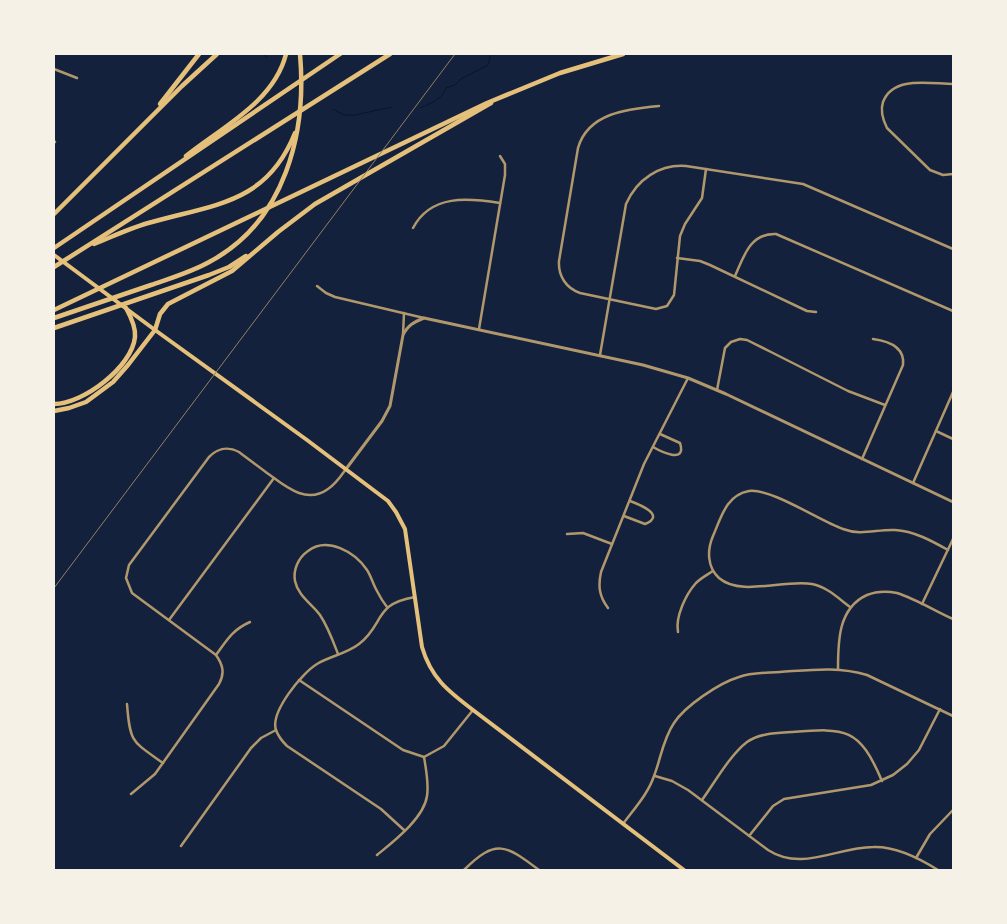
<svg xmlns="http://www.w3.org/2000/svg" width="1007" height="924" viewBox="0 0 1007 924" font-family="'PT Serif',serif">
  <style>
    .lines { fill: none; stroke-linecap: round; stroke-linejoin: round }
    .stream { stroke: #0b132b; stroke-width: 1 }
    .minor { stroke: #b1986c; stroke-width: 2.5 }
    .tertiary { stroke: #b1986c; stroke-width: 3 }
    .secondary { stroke: #e5c07b; stroke-width: 4 }
    .primary { stroke: #e5c07b; stroke-width: 4 }
    .motorway { stroke: #e5c07b; stroke-width: 4.5 }
    .rail { stroke: #918062; stroke-width: 1 }
  </style>
  <rect width="100%" height="100%" fill="#14213d"/>
  <g class="lines">
    <g class="stream">
      <path d="M263,54L267,57"/>
      <path d="M420,108C431,103 442,100 446,88L455,85L461,79L488,65L491,54"/>
      <path d="M333,109L344,115H355L392,107"/>
    </g>
    <g class="minor">
      <path d="M54,69L77,78"/>
      <path d="M953,84C931,84 893,75 883,102C880,111 883,120 887,128L930,170L943,175L953,174"/>
      <path d="M659,106C627,109 588,113 578,148L559,261C558,276 566,288 580,293L656,309L667,306L674,295L680,236L685,224L702,198L706,169"/>
      <path d="M54,141L55,142"/>
      <path d="M413,228C431,194 468,198 500,203"/>
      <path d="M677,258L700,261L710,265L807,311L816,312"/>
      <path d="M735,276C744,256 750,233 776,234L953,311"/>
      <path d="M317,286L326,293L335,297L424,318"/>
      <path d="M479,329L505,175V164L500,156"/>
      <path d="M403,334L404,313"/>
      <path d="M600,355L626,204C637,179 660,164 686,166L803,184L953,249"/>
      <path d="M717,390L725,348L731,342L740,339L747,340L771,352L848,391L885,405"/>
      <path d="M936,431L953,439"/>
      <path d="M653,447C660,451 687,465 680,443L660,434"/>
      <path d="M862,459L903,365C905,347 888,341 873,339"/>
      <path d="M913,483L953,392"/>
      <path d="M624,516L645,524C667,515 638,504 630,501"/>
      <path d="M567,534L583,533L612,544"/>
      <path d="M922,604L953,539"/>
      <path d="M850,607C838,598 827,587 812,584C784,579 741,597 719,578C707,567 707,550 713,536C721,518 726,495 749,491C771,488 820,521 843,529C861,536 877,529 895,530C914,531 932,541 948,550"/>
      <path d="M608,608C599,596 598,586 601,572L644,464L688,378"/>
      <path d="M169,620L274,478"/>
      <path d="M678,632C675,617 686,594 696,583C701,578 707,575 713,571"/>
      <path d="M338,654C333,641 328,627 320,615C312,604 298,596 295,581C293,570 298,558 308,551C327,536 355,552 367,570C371,576 373,584 377,591C380,597 383,602 387,607"/>
      <path d="M216,655C227,640 232,630 250,622"/>
      <path d="M838,669C838,642 838,608 867,595C877,591 887,591 897,593C916,599 935,611 953,619"/>
      <path d="M299,680L403,750L424,757L444,746L473,710"/>
      <path d="M127,704C130,743 132,741 163,763"/>
      <path d="M655,776L672,781L688,790L768,850C802,872 837,847 873,847C896,846 919,858 938,870"/>
      <path d="M131,794L155,774L219,684C225,673 223,665 216,655L132,593L126,578L129,565L209,457C218,448 227,446 239,452C248,459 258,466 267,473C285,486 306,505 328,489C336,484 341,476 346,469"/>
      <path d="M702,800C715,782 730,755 747,742C760,733 776,733 792,732C846,728 859,727 882,781"/>
      <path d="M623,824C634,809 648,794 654,776C661,758 663,739 674,723C685,706 719,683 739,677C752,672 766,673 780,672C810,670 838,666 867,675L953,716"/>
      <path d="M404,830L381,809L287,746C283,742 278,736 276,730C270,712 302,673 317,664C330,656 346,654 359,644C385,624 373,604 415,597"/>
      <path d="M749,836L773,806L784,799L871,785L893,775L907,764L919,750L940,709"/>
      <path d="M181,846L251,748L261,738L276,730"/>
      <path d="M377,855C394,841 424,818 427,796C429,784 426,769 424,757"/>
      <path d="M916,858L930,834L953,810"/>
      <path d="M464,870C496,838 506,845 539,870"/>
    </g>
    <path class="tertiary" d="M346,469L382,421L390,406L403,335C408,325 414,322 424,318L643,365L688,378L726,394L953,502"/>
    <path class="secondary" d="M155,330L307,440L388,501L396,512L405,529L422,647C431,678 448,691 473,710L684,870"/>
    <path class="primary" d="M54,255L155,330"/>
    <g class="motorway">
      <path d="M160,104L199,54"/>
      <path d="M186,156C222,127 274,102 286,54"/>
      <path d="M54,214L182,86L217,54"/>
      <path d="M94,244C114,236 132,227 152,222C216,204 267,203 295,133"/>
      <path d="M54,248L340,54"/>
      <path d="M54,267L390,54"/>
      <path d="M54,310L487,103L560,73L623,54"/>
      <path d="M54,318C86,307 118,296 151,285C171,278 192,272 211,261C285,221 307,133 300,54"/>
      <path d="M54,328L209,275L229,267L246,256"/>
      <path d="M54,404C83,404 132,367 135,337C136,327 131,317 126,308"/>
      <path d="M54,411L69,408L86,402L113,382L128,365L155,330L160,314L168,304L232,271L278,232L315,204L491,103"/>
    </g>
    <path class="rail" d="M54,588L455,54"/>
  </g>
  <rect width="1007" height="924" fill="none" stroke="#f6f1e7" stroke-width="110"/>
</svg>
